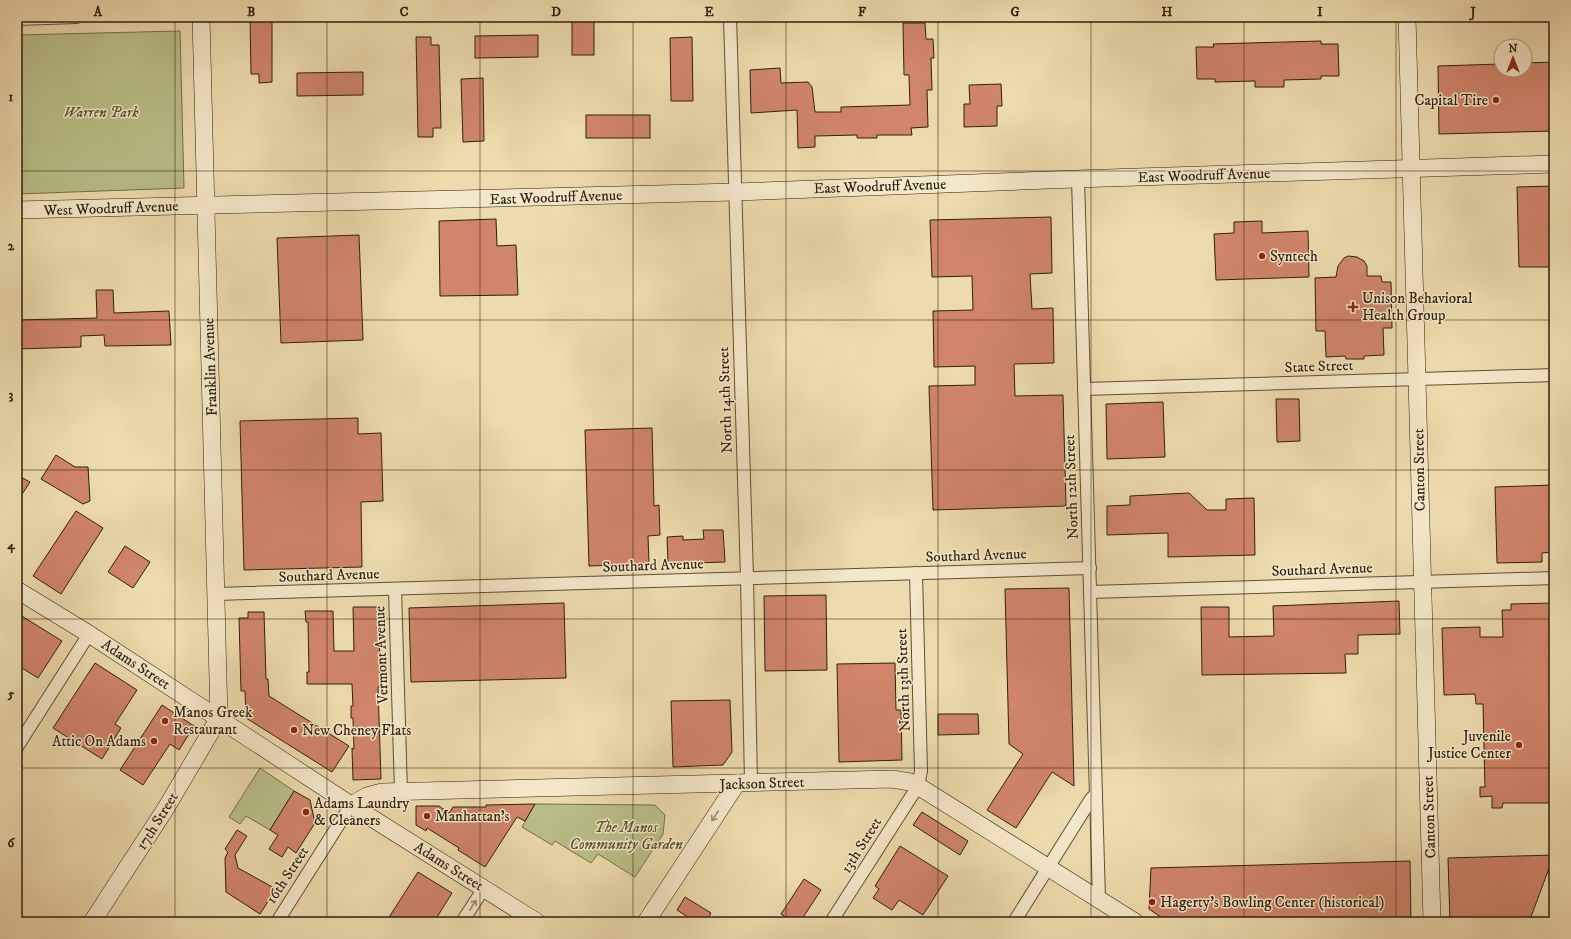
<svg xmlns="http://www.w3.org/2000/svg" width="1571" height="939" viewBox="0 0 1571 939" font-family="'IM FELL DW Pica',serif">
  <style>
    .green { fill: #b9c088; stroke: #74704c }
    .building { fill: #d1856b; stroke: #2e2110 }
    .lines { fill: none; stroke-linecap: round; stroke-linejoin: round }
    .street-casing { stroke: #5e5037; stroke-width: 14 }
    .secondary-casing { stroke: #2e2110; stroke-width: 18 }
    .street { stroke: #f3e8c9; stroke-width: 12 }
    .secondary { stroke: #f3e8c9; stroke-width: 17 }
    .oneway { stroke: #9a8e76 }
    .grid { fill: none; stroke: #2e2110; stroke-width: 1; stroke-opacity: 0.55 }
    .poi-dot { fill: #8f2418; stroke: #f3e8c9; stroke-width: 1.5 }
    .labels { text-anchor: middle; stroke-width: 3; stroke-linejoin: round; paint-order: stroke }
    .poi-label { font-size: 15px; fill: #2e2110; stroke: #f3e8c9; text-anchor: start }
    .park-label { font-size: 15px; font-style: italic; fill: #585134; stroke: #f3e8c9 }
    .street-label { font-size: 15px; fill: #2e2110; stroke: #f3e8c9 }
    .neatline { fill: none; stroke: #2e2110; stroke-width: 1.5 }
    .grid-label { font-size: 13px; text-anchor: middle; font-weight: bold; fill: #2e2110 }
  </style>
  <rect width="100%" height="100%" fill="#ecdbac"/>
  <filter id="stains"><feTurbulence type="fractalNoise" baseFrequency=".005" numOctaves="4"/><feColorMatrix values="0 0 0 0 .2 0 0 0 0 .09 0 0 0 0 .02 0 0 0 .5 -.17"/></filter>
  <radialGradient id="worn" r=".72"><stop offset=".6" stop-color="#630" stop-opacity="0"/><stop offset="1" stop-color="#630" stop-opacity=".3"/></radialGradient>
  <g class="green">
    <path d="M180,31L184,188L17,194V35Z"/>
    <path d="M260,768L294,791L270,830L246,816L240,824L229,817Z"/>
    <path d="M535,804L655,805L665,815L663,834L635,877L598,854L591,863L555,841L552,845L522,827Z"/>
  </g>
  <g class="building">
    <path d="M250,17H272V82L259,83V74H251Z"/>
    <rect x="572" y="17" width="22" height="38"/>
    <path d="M903,23H925L926,39H933L934,58H931L932,90H927L928,127L911,128L912,135H877V138H857V135L815,136V147L798,148L797,110L751,113L750,70L780,68L781,83L808,82L812,87L815,112H841V107L910,105L909,75H904Z"/>
    <path d="M538,35V57L475,58V36Z"/>
    <path d="M416,37H431V45H439L441,128H433V137H418Z"/>
    <path d="M692,37L693,101H671L670,38Z"/>
    <path d="M1321,41V44H1338L1339,76H1321V79L1284,80V87H1255V81L1215,82V79H1197L1196,47H1214L1213,44Z"/>
    <path d="M1554,62V131L1439,134L1438,66L1501,64V70H1525V63Z"/>
    <path d="M363,72V95L297,96V73Z"/>
    <path d="M483,78L484,141L463,142L461,79Z"/>
    <path d="M1001,84L1002,106H997V126L964,127V104H970L969,85Z"/>
    <rect x="586" y="115" width="64" height="23"/>
    <path d="M1554,186V267H1519L1517,187Z"/>
    <path d="M1051,217L1052,273L1030,274L1032,309L1053,308L1054,363L1014,364L1015,396L1063,395L1066,506L933,510L929,386L975,385V366L934,367L933,311L973,310L972,276L932,277L930,220Z"/>
    <path d="M496,219L497,246L516,245L518,295L440,296L439,221Z"/>
    <path d="M1262,221V233L1308,231L1309,277L1216,280L1214,234L1234,233V222Z"/>
    <path d="M359,235L363,340L281,343L277,238Z"/>
    <path d="M1348,256L1357,257L1364,261L1367,266V276H1381L1382,282H1391L1392,328H1383L1384,355L1364,356V359H1346L1345,356L1326,357L1325,331H1316L1315,278L1336,277L1338,266L1344,258Z"/>
    <path d="M96,290H113L114,313L169,311L171,345L105,346L104,335L81,336V347L17,349V320L97,318Z"/>
    <path d="M1276,399H1299L1300,441L1277,442Z"/>
    <path d="M1163,402L1165,457L1107,459L1106,404Z"/>
    <path d="M358,418V434L381,433L383,501L361,502L362,567L244,570L240,421Z"/>
    <path d="M652,428L654,506L659,505L660,535L648,536L649,564L589,566L585,430Z"/>
    <path d="M56,455L75,467H88L90,501L83,504L41,479Z"/>
    <path d="M17,475L30,482L17,502Z"/>
    <path d="M1554,485V552L1542,553V562L1497,563L1495,487Z"/>
    <path d="M1189,493L1207,510H1226V499L1254,498L1255,555L1168,557V533L1107,535V506L1130,505V496Z"/>
    <path d="M76,511L103,528L61,594L33,576Z"/>
    <path d="M703,530H723L725,562L668,564L667,537L683,536V540L704,539Z"/>
    <path d="M125,546L150,562L133,588L108,572Z"/>
    <path d="M1069,588L1074,786L1052,772L1016,828L987,810L1023,754L1009,744L1005,589Z"/>
    <path d="M826,595L827,670L765,671L764,596Z"/>
    <path d="M1399,601L1400,634L1358,635V654H1345L1346,673L1202,675L1201,607H1229V637L1274,636L1273,606Z"/>
    <path d="M564,603L566,678L411,682L409,608Z"/>
    <path d="M1554,603V803H1503L1502,808H1492V796L1480,797V787H1485L1483,704H1476L1475,694L1444,695L1442,628L1480,627V637H1503L1502,610H1511V604Z"/>
    <path d="M353,607H379L380,687H378L381,779L353,780L352,748L354,749L353,718H351V706H353L352,684H307V672H309L308,622H306L305,611H333L334,651H354Z"/>
    <path d="M248,612H264L266,679H268L269,696L349,746L332,772L246,718L245,691H241L239,618H248Z"/>
    <path d="M17,613L62,641L38,678L17,665Z"/>
    <path d="M95,663L137,690L115,724L121,728L102,759L53,728Z"/>
    <path d="M895,663L896,710H901L902,760L839,762L837,664Z"/>
    <path d="M730,700L732,752L723,765L673,767L671,701Z"/>
    <path d="M162,705L194,726L179,750L170,744L143,785L120,770Z"/>
    <path d="M938,714H978L979,734L938,735Z"/>
    <path d="M294,791L310,800L315,823L296,853L288,847L282,857L269,849L278,835L270,830Z"/>
    <path d="M535,804L525,821L517,817L485,867L458,850L459,848L427,828L426,831L416,825V806H439L449,813L453,807H486V805Z"/>
    <path d="M922,812L968,841L960,855L913,825Z"/>
    <path d="M237,830L247,836L235,855L238,868L276,889L260,914L226,892L225,858L228,852L225,849Z"/>
    <path d="M900,846L948,876L923,915L899,900L892,910L873,898L879,889L875,886Z"/>
    <path d="M1554,855L1529,922H1450L1448,858Z"/>
    <path d="M1410,861L1411,922H1168L1149,909L1151,868Z"/>
    <path d="M418,872L452,893L434,922H386Z"/>
    <path d="M804,879L821,890L800,922H792L781,914Z"/>
    <path d="M685,897L711,913L706,922H696L677,910Z"/>
  </g>
  <g class="lines">
    <g class="street-casing">
      <g id="street">
        <path d="M730,17L747,578L751,783"/>
        <path d="M17,19L77,17"/>
        <path d="M1078,179L1099,899"/>
        <path d="M1084,389L1554,375"/>
        <path d="M395,589L401,792"/>
        <path d="M1090,592L1554,578"/>
        <path d="M216,594L1090,568"/>
        <path d="M17,747L89,634"/>
        <path d="M277,922L351,805"/>
        <path d="M462,922L484,888"/>
        <path d="M831,922L918,786L921,771L916,573"/>
        <path d="M1014,922L1091,799L1096,794"/>
      </g>
    </g>
    <g class="secondary-casing">
      <g id="secondary">
        <path d="M1407,17L1432,922"/>
        <path d="M17,210L735,192L1075,179L1554,164"/>
        <path d="M17,590L89,634L351,805L537,922"/>
        <path d="M351,805L367,796L382,792L892,779L910,782L918,786L1135,922"/>
        <path d="M92,922L166,808L219,718L201,17"/>
        <path d="M646,922L737,783"/>
      </g>
    </g>
    <use href="#street" class="street"/>
    <use href="#secondary" class="secondary"/>
  </g>
  <defs><path id="oneway-shaft" d="M-6 0H5M1.5-3L5.5 0L1.5 3" fill="none" stroke-width="1.6" stroke-linecap="round" stroke-linejoin="round"/></defs>
  <g class="oneway">
    <use href="#oneway-shaft" transform="translate(715 816) rotate(123)"/>
    <use href="#oneway-shaft" transform="translate(473 905) rotate(-57)"/>
  </g>
  <path class="grid" d="M175,17V922M327,17V922M480,17V922M633,17V922M786,17V922M938,17V922M1091,17V922M1244,17V922M1396,17V922M17,171H1554M17,320H1554M17,470H1554M17,619H1554M17,768H1554"/>
  <g class="poi-dot">
    <circle cx="1496" cy="100" r="4"/>
    <circle cx="1262" cy="256" r="4"/>
    <path d="M1351 301h4v4h4v4h-4v4h-4v-4h-4v-4h4z"/>
    <circle cx="165" cy="721" r="4"/>
    <circle cx="294" cy="730" r="4"/>
    <circle cx="154" cy="741" r="4"/>
    <circle cx="1519" cy="745" r="4"/>
    <circle cx="306" cy="812" r="4"/>
    <circle cx="427" cy="816" r="4"/>
    <circle cx="1152" cy="902" r="4"/>
  </g>
  <g class="labels">
    <g class="poi-label">
      <text x="1488" y="105" text-anchor="end">Capital Tire</text>
      <text x="1270" y="261">Syntech</text>
      <text x="1362" y="303">Unison Behavioral<tspan x="1362" dy="17">Health Group</tspan></text>
      <text x="173" y="717">Manos Greek<tspan x="173" dy="17">Restaurant</tspan></text>
      <text x="302" y="735">New Cheney Flats</text>
      <text x="1511" y="741" text-anchor="end">Juvenile<tspan x="1511" dy="17">Justice Center</tspan></text>
      <text x="146" y="746" text-anchor="end">Attic On Adams</text>
      <text x="314" y="808">Adams Laundry<tspan x="314" dy="17">&amp; Cleaners</tspan></text>
      <text x="435" y="821">Manhattan's</text>
      <text x="1160" y="907">Hagerty's Bowling Center (historical)</text>
    </g>
    <g class="park-label">
      <text x="101" y="117">Warren Park</text>
      <text x="626" y="832">The Manos<tspan x="626" dy="17">Community Garden</tspan></text>
    </g>
    <g class="street-label">
      <text transform="translate(1204 175) rotate(-2)" y="5">East Woodruff Avenue</text>
      <text transform="translate(880 186) rotate(-2)" y="5">East Woodruff Avenue</text>
      <text transform="translate(556 197) rotate(-2)" y="5">East Woodruff Avenue</text>
      <text transform="translate(111 208) rotate(-2)" y="5">West Woodruff Avenue</text>
      <text transform="translate(1319 366) rotate(-2)" y="5">State Street</text>
      <text transform="translate(210 367) rotate(-92)" y="5">Franklin Avenue</text>
      <text transform="translate(725 400) rotate(-92)" y="5">North 14th Street</text>
      <text transform="translate(1419 470) rotate(-91)" y="5">Canton Street</text>
      <text transform="translate(1071 487) rotate(-92)" y="5">North 12th Street</text>
      <text transform="translate(976 555) rotate(-2)" y="5">Southard Avenue</text>
      <text transform="translate(653 565) rotate(-2)" y="5">Southard Avenue</text>
      <text transform="translate(1322 569) rotate(-2)" y="5">Southard Avenue</text>
      <text transform="translate(329 575) rotate(-2)" y="5">Southard Avenue</text>
      <text transform="translate(381 655) rotate(-92)" y="5">Vermont Avenue</text>
      <text transform="translate(136 664) rotate(33)" y="5">Adams Street</text>
      <text transform="translate(903 680) rotate(-92)" y="5">North 13th Street</text>
      <text transform="translate(762 783) rotate(-2)" y="5">Jackson Street</text>
      <text transform="translate(1429 817) rotate(-92)" y="5">Canton Street</text>
      <text transform="translate(157 821) rotate(-58)" y="5">17th Street</text>
      <text transform="translate(861 845) rotate(-58)" y="5">13th Street</text>
      <text transform="translate(449 866) rotate(32)" y="5">Adams Street</text>
      <text transform="translate(287 875) rotate(-57)" y="5">16th Street</text>
    </g>
  </g>
  <rect width="1571" height="939" fill="none" stroke="#ecdbac" stroke-width="44"/>
  <g transform="translate(1513 58)"><circle r="19" fill="#f3e8c9" stroke="#a4987f"/>
  <path d="M0-3L7 15L0 10L-7 15Z" fill="#8f2418"/>
  <text y="-6" font-size="11" font-weight="bold" text-anchor="middle" fill="#2e2110">N</text>
  </g>
  <rect x="22" y="22" width="1527" height="895" class="neatline"/>
  <g class="grid-label">
    <text x="98" y="16">A</text>
    <text x="251" y="16">B</text>
    <text x="404" y="16">C</text>
    <text x="556" y="16">D</text>
    <text x="709" y="16">E</text>
    <text x="862" y="16">F</text>
    <text x="1015" y="16">G</text>
    <text x="1167" y="16">H</text>
    <text x="1320" y="16">I</text>
    <text x="1473" y="16">J</text>
    <text x="11" y="101">1</text>
    <text x="11" y="250">2</text>
    <text x="11" y="399">3</text>
    <text x="11" y="549">4</text>
    <text x="11" y="698">5</text>
    <text x="11" y="847">6</text>
  </g>
  <rect width="100%" height="100%" filter="url(#stains)"/>
  <rect width="100%" height="100%" fill="url(#worn)"/>
</svg>
